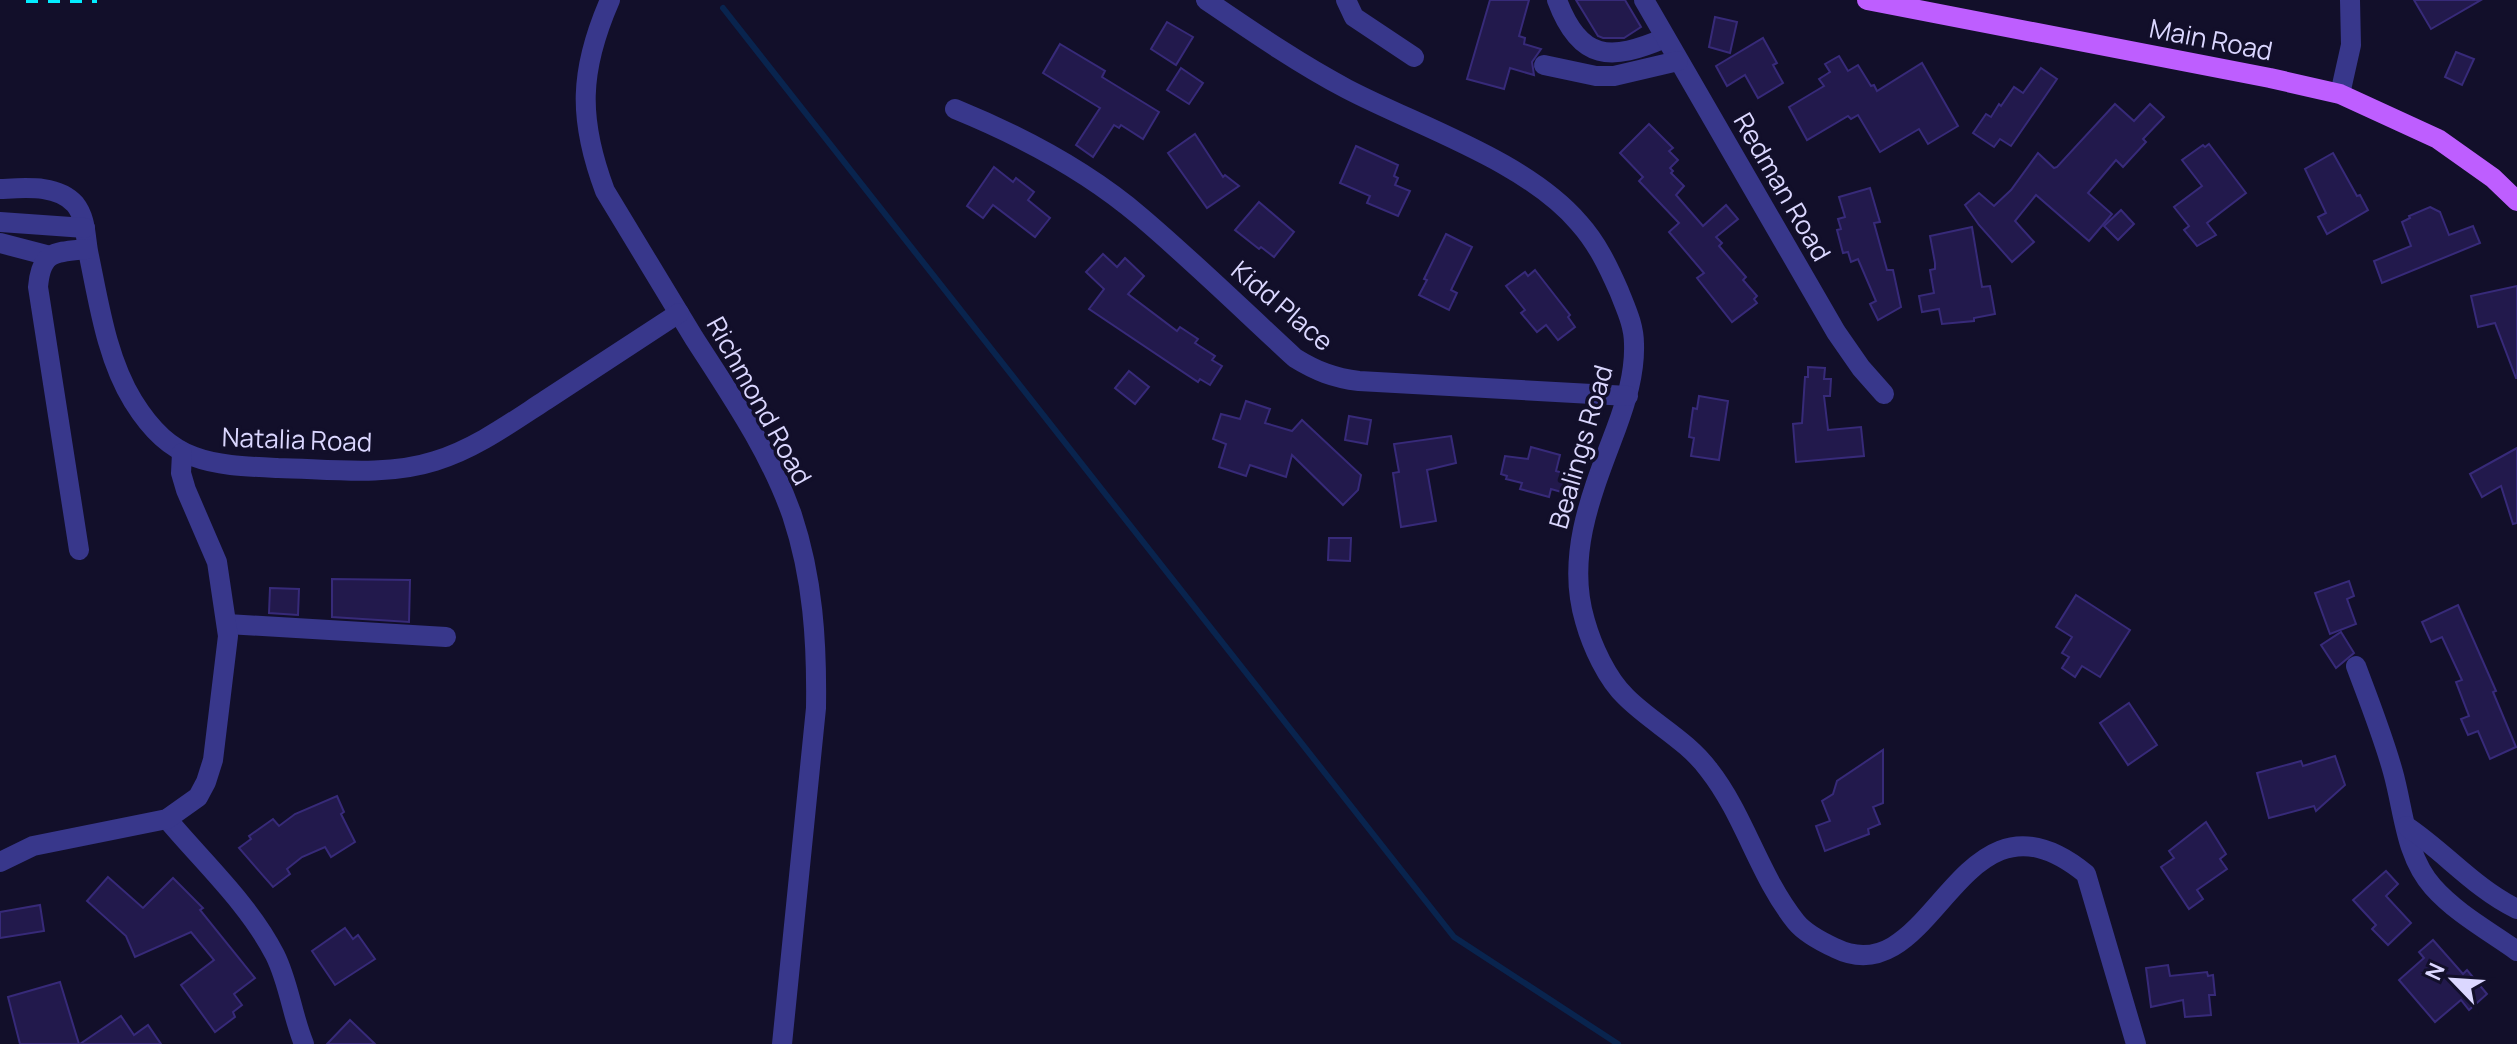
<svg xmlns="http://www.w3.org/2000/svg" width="2517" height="1044" viewBox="0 0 2517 1044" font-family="Manrope,sans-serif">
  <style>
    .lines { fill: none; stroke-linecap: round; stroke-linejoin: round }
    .stream { stroke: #09244e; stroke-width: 6 }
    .building { fill: #22194c; stroke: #372a79; stroke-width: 2 }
    .minor { stroke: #38378b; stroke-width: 20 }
    .major { stroke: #be5eff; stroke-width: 20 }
    .rail { stroke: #03edff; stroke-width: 6; stroke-dasharray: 12 10; stroke-linecap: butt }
    .labels { text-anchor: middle; stroke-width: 7; stroke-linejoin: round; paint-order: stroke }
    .street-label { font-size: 26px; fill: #dbd7ff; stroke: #120f2a }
  </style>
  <rect width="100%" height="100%" fill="#120f2a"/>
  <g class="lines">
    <path class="stream" d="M723,8L1454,937L1618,1044"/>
  </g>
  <g class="building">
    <path d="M1490,0H1529L1519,36L1525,38L1524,44L1541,49L1532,62L1534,75L1510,68L1504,89L1467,79Z"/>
    <path d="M1576,0H1625L1641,27L1624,38H1603L1598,36Z"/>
    <path d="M2414,0H2481L2431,29Z"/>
    <path d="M1715,17L1737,22L1730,53L1709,47Z"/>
    <path d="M1167,22L1193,37L1176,65L1151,49Z"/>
    <path d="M1763,38L1777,63L1773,65L1783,83L1758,98L1745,75L1727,86L1716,66Z"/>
    <path d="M1060,44L1105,71L1102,77L1159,112L1143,139L1121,125L1119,128L1114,125L1093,157L1076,145L1100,108L1043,73Z"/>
    <path d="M2456,52L2474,59L2462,85L2445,77Z"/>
    <path d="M1839,56L1848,71L1858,65L1871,86L1874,85L1877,91L1922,63L1958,126L1928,144L1919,129L1880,152L1858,115L1851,119L1848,116L1807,140L1789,107L1824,86L1819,79L1830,72L1825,64Z"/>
    <path d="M1181,68L1203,83L1189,104L1167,90Z"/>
    <path d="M2041,68L2057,79L2011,146L2000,139L1994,147L1973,133L1986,114L1991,117L1999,104L2001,106L2014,87L2023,93Z"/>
    <path d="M2115,104L2134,121L2150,104L2164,117L2143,139L2146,142L2123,167L2116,160L2088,193L2112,214L2089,241L2036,195L2015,221L2034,242L2012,262L1979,225L1965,205L1979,193L1994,206L2011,190L2038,153L2054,168L2057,167Z"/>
    <path d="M1649,124L1673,148L1669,151L1678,160L1670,168L1673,171L1671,173L1684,186L1676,195L1703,226L1726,205L1738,219L1716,237L1722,243L1719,246L1746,277L1743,280L1757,296L1754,299L1757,303L1732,322L1697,278L1704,273L1669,232L1679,223L1639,181L1643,177L1620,153Z"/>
    <path d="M1195,134L1223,177L1225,175L1239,186L1207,208L1168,153Z"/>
    <path d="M2209,144L2246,193L2207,223L2216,235L2197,246L2184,230L2189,226L2174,207L2202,186L2182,160L2203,145L2205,147Z"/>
    <path d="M1356,146L1398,165L1394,176L1398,178L1395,185L1410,191L1398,216L1367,203L1370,196L1340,183Z"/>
    <path d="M2333,153L2357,196L2360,195L2368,210L2327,234L2318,217L2326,213L2305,169Z"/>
    <path d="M994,167L1013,182L1016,178L1034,192L1028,200L1050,218L1035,237L993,205L983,218L967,206Z"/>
    <path d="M1870,188L1880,222L1874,223L1887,270H1893L1901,307L1878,320L1870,304L1876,301L1858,259L1851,262L1848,252L1843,253L1837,230L1841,229L1838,219L1845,217L1839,197Z"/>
    <path d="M1259,202L1294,232L1274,257L1261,247L1259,249L1235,230Z"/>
    <path d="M2430,207L2440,212L2449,235L2473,226L2480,243L2382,283L2374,261L2411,246L2402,222L2410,218L2409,216Z"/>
    <path d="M2121,210L2134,224L2118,240L2104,226Z"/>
    <path d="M1972,227L1982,287L1990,286L1995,314L1974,318V321L1942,324L1939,309L1922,312L1919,296L1934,293L1930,270L1935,269V263L1930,236Z"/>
    <path d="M1446,234L1472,247L1451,290L1457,293L1449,310L1419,295L1427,280L1424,279Z"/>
    <path d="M1103,254L1117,267L1125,258L1144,276L1128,294L1177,331L1180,327L1198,339L1195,343L1215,356L1212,360L1222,366L1210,385L1200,379L1198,382L1089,309L1104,289L1086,272Z"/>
    <path d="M1535,270L1570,315L1568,317L1575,327L1558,340L1546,325L1537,332L1521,313L1525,310L1506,286L1525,272L1528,276Z"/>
    <path d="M2517,286V378H2516L2495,323L2478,327L2471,296Z"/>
    <path d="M1808,367L1825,368L1824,379H1831L1830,396H1824L1828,430L1861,427L1864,456L1796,462L1793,424L1802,423L1805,377H1808Z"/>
    <path d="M1129,371L1149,387L1135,404L1115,388Z"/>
    <path d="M1699,396L1728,401L1719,460L1691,456L1694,438L1689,437L1693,408L1697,409Z"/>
    <path d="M1246,401L1270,409L1265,423L1292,431L1302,420L1361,475L1358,490L1343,505L1292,455L1286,477L1250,465L1246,476L1219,467L1226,444L1213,439L1221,414L1240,419Z"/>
    <path d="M1349,416L1371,420L1367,444L1345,440Z"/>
    <path d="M1451,436L1456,463L1427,470L1436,521L1401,527L1393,473L1399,472L1394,444Z"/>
    <path d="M1531,447L1560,455L1556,471L1570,475L1565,493L1551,489L1549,497L1520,489L1522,483L1506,479L1507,476L1501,474L1505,456L1528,459Z"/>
    <path d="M2517,448V523L2513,524L2501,486L2482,497L2470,474Z"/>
    <path d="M1329,538H1351L1350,561L1328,560Z"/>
    <path d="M332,579L410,580L409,622L332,617Z"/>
    <path d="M2349,581L2354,596L2347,599L2356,624L2330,634L2315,593Z"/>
    <path d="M270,588L299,589L298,615L269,613Z"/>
    <path d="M2076,595L2130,630L2100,677L2082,666L2075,677L2062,668L2069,657L2062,653L2072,637L2056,627Z"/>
    <path d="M2458,605L2496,691L2493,692L2516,747L2490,759L2478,731L2468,735L2461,719L2469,716L2456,682L2462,680L2442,637L2431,642L2422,622Z"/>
    <path d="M2341,632L2354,653L2336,668L2321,645Z"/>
    <path d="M2129,703L2157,745L2128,765L2100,723Z"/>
    <path d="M1883,750V803L1873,807L1880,824L1868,829L1869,834L1825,851L1816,826L1830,821L1822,801L1833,794L1837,781Z"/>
    <path d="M2335,756L2345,785L2316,811L2314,806L2269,818L2257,773L2301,761L2303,766Z"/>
    <path d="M337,796L344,812L341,814L355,842L331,857L325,847L302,857L287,869L290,874L273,887L239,848L251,839L249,836L273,819L279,826L295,814Z"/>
    <path d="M2206,822L2226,854L2220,859L2227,869L2197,890L2203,899L2189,909L2161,867L2174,858L2169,851Z"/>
    <path d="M2386,871L2398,884L2386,896L2411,923L2388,945L2372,929L2376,925L2353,900Z"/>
    <path d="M108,877L143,908L173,878L203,908L200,910L255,978L234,994L242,1005L233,1012L235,1017L215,1032L181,985L214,960L191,932L135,957L126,936L87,901Z"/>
    <path d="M40,905L44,931L0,938V912Z"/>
    <path d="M345,928L353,939L358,935L375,959L335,985L312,951Z"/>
    <path d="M2433,940L2463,974L2467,970L2487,994L2469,1010L2461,1000L2435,1022L2399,980L2424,958L2419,952Z"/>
    <path d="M2168,965L2170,976L2207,972L2208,976L2213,975L2215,995H2209L2211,1015L2185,1017L2183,1000L2151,1007L2146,968Z"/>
    <path d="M60,982L79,1044H20L8,997Z"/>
    <path d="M121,1016L134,1035L148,1025L161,1044H80Z"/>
    <path d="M350,1020L375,1044H327Z"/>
  </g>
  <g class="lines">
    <g class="minor">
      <path d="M610,0C579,71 578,119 605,191C635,240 664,289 694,338C730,394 770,452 792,515C813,578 817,642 816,708L782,1044"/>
      <path d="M1206,0C1253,32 1298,63 1347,89C1420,127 1526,161 1579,223C1597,243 1608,266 1619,291C1626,309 1634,325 1634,344C1635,373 1626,402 1616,429C1593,490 1565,555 1585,621C1592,646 1607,679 1626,697C1652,723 1687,740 1709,770C1745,816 1759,876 1796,922C1805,933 1822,942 1835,948C1936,998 1958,769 2086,874L2136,1044"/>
      <path d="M1346,0L1354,17L1414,57"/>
      <path d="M1557,0C1580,62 1611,61 1665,38"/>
      <path d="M1644,0L1836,332L1861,368L1884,394"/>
      <path d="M1544,65L1596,76H1614L1678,61"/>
      <path d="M2340,94L2351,45L2350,0"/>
      <path d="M955,109C1021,136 1086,170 1141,217C1194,262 1244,311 1295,358C1316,371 1334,378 1359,381L1628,396"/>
      <path d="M0,189C24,188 57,184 75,204C87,219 85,239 89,256C99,304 107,359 133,401C172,464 210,465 278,468C329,469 385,477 435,461C475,449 512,422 546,400C591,371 635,342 679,313"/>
      <path d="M0,222L85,228"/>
      <path d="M0,243L50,256"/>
      <path d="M79,550L38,287C41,250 56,252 87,249"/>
      <path d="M227,624L446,637"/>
      <path d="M2356,666C2369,701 2383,736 2393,772C2404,811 2405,856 2433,887C2456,913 2489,931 2517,951"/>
      <path d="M167,819C203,862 249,904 275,955C289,983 292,1015 304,1044"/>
      <path d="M2406,826C2445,852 2474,888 2517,909"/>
      <path d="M0,862L33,846L167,819L198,797L206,782L213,760L228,636L217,562L186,490L181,473L182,453"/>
    </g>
    <path class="major" d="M1867,0L2270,78L2340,94L2438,139L2493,178L2517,201"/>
    <path class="rail" d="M26,0H97"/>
  </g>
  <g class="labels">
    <g class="street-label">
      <text transform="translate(2211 40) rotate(11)" y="9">Main Road</text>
      <text transform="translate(1782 187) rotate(60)" y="9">Redman Road</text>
      <text transform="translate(1282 306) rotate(40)" y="9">Kidd Place</text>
      <text transform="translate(759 401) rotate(61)" y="9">Richmond Road</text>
      <text transform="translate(297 440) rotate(2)" y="9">Natalia Road</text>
      <text transform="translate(1581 447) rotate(-74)" y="9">Bealings Road</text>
    </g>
  </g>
  <g transform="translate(2453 980) rotate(295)" stroke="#120f2a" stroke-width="6" paint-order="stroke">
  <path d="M0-6L14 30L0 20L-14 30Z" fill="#dbd7ff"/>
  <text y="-12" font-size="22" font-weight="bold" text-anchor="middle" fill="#dbd7ff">N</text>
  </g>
</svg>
